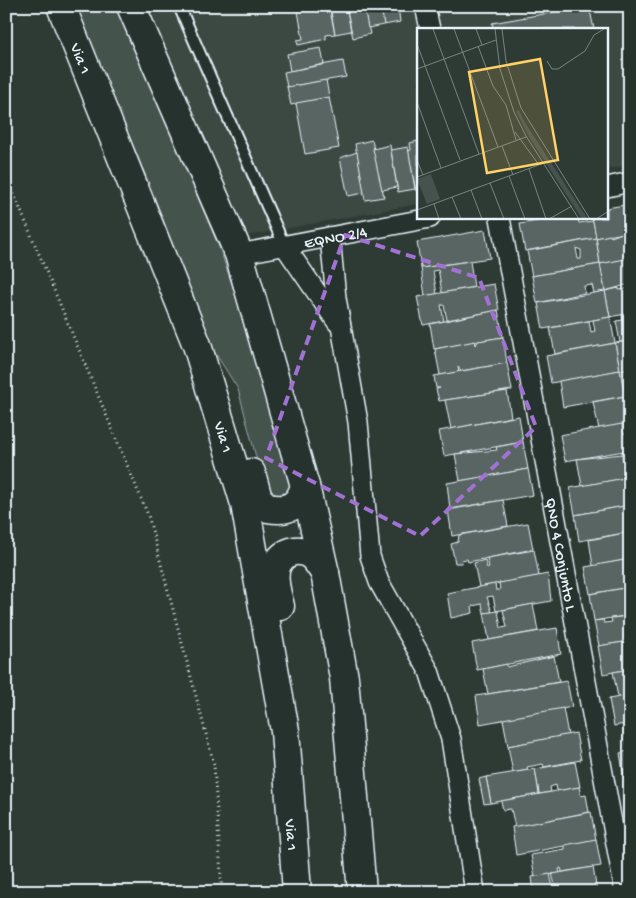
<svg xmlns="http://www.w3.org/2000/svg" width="636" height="898" viewBox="0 0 636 898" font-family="'Gochi Hand',sans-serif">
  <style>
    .built { fill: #3b4843 }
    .green { fill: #45524e; stroke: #96a2a3 }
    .building { fill: #596563; stroke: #e8f1f8; fill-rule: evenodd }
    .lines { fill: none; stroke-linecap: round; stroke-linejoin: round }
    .service-casing { stroke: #e8f1f8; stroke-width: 14 }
    .minor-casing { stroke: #e8f1f8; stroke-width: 22 }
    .secondary-casing { stroke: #e8f1f8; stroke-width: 31 }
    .path { stroke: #e8f1f8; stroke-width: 3; stroke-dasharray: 1 4; stroke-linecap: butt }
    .service { stroke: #26332d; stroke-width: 10 }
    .minor { stroke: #26332d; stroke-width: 19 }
    .secondary { stroke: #26332d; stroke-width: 28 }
    .marked { fill: none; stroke: #a171d3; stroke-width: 4; stroke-dasharray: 10 6; stroke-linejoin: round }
    .labels { text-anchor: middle; stroke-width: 4.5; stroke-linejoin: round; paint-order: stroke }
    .street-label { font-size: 16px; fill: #e8f1f8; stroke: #26332d }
    .inset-road { fill: none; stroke: #788483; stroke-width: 1 }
    .view { fill: #ffd166; fill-opacity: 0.15; stroke: #ffd166; stroke-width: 2.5 }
    .inset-edge { fill: none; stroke: #e8f1f8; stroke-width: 2.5 }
  </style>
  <rect width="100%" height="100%" fill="#2e3b35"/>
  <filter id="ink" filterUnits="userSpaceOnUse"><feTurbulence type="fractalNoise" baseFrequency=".02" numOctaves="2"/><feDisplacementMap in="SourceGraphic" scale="10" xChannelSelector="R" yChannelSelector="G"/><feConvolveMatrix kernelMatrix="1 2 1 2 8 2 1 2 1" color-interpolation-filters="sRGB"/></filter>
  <g filter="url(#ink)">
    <path class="built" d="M196,6H630V165L607,169V29H418V204L246,236L150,15Z"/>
    <path class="green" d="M75,6H117L219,247L248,330L292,489L280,500L265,491L238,389L212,348L152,191Z"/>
    <g class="building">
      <path d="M297,6H329L335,34L326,35V39L298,45L297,40L303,39Z"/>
      <path d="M330,6H346L351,31L335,34Z"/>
      <path d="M346,6H364L370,34L353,38Z"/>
      <path d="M364,6H381L384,25L368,28Z"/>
      <path d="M381,6H398L400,22L384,25Z"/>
      <path d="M589,6L594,29H493L492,23Z"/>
      <path d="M321,48L324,64L290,71L287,54Z"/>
      <path d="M343,61L346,77L287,87L284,72Z"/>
      <path d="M326,80L329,97L291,105L287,87Z"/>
      <path d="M329,97L339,148L305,154L296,103Z"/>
      <path d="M372,140L384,197L365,200L355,144Z"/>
      <path d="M418,141V190L416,191L408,151L411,150L410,143Z"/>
      <path d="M390,145L397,187L382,190L373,149Z"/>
      <path d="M408,147L415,189L398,192L391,150Z"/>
      <path d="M357,152L364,193L348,196L340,158Z"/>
      <path d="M630,204V232L596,238L592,218H607V208Z"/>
      <path d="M555,218H578L579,223L593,221L596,238L525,251L520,224Z"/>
      <path d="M485,230L490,258L421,268L417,242Z"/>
      <path d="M625,232H630L629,259L600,264L596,238L610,235L611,237Z"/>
      <path d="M596,238L600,264L532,276L527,251ZM576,248L581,250V259H578Z"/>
      <path d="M630,258V284L605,291L600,264Z"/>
      <path d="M470,261L474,287L442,293L439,274L438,270L433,271L437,294L425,296L421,268Z"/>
      <path d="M600,264L605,291L594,293L592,285L584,286L585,293L537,303L532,276Z"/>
      <path d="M494,284L499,310L447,320L444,305H441L444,321L423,325L417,297Z"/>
      <path d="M619,288V290L630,288V313L610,317L605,291Z"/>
      <path d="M605,291L610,317L543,329L538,303Z"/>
      <path d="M498,310L503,337L434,349L430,324Z"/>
      <path d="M630,313V341L620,342L616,321L623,320L622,315Z"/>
      <path d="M610,317L615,343L555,354L550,328L589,321L591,332L595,331L593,320Z"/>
      <path d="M503,337L507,363L461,371L458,367L459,372L440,375L435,349L475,341L476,345L478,341Z"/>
      <path d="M630,341V368L620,370L615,343Z"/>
      <path d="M615,343L620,370L551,383L546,356Z"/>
      <path d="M507,363L512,390L439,401L436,389L440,388H436L434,376Z"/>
      <path d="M630,368V396H625L620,370Z"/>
      <path d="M620,370L625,396L563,407L559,381Z"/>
      <path d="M507,391L511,417L451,429L445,400Z"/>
      <path d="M625,396L630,423L599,429L593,402Z"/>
      <path d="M625,396H629L630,423L629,422Z"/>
      <path d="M519,416L523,442L444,456L439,431Z"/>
      <path d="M622,424L624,434L630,433V450L565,461L560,435Z"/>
      <path d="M523,442L528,469L460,481L455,454L497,450L496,447Z"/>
      <path d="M630,450V477L628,478L622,452Z"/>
      <path d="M622,454L626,478L582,486L577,459Z"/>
      <path d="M528,469L533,495L450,509L447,483Z"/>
      <path d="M630,477V505L575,515L570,488Z"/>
      <path d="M503,500L508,526L452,536L448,510Z"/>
      <path d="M630,505V532L579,541L575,515Z"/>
      <path d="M528,523L533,549L509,554L508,552V554L468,562L467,559L461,560L462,563H455L451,544L458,542L459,535Z"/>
      <path d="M630,532V559L593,566L589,540Z"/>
      <path d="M534,550L539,576L479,587L474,563L485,560L487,568H489L487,558Z"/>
      <path d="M630,559V587L590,594L585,567Z"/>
      <path d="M548,574L551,601L496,611L493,596L487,597L492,612L484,613L482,604L472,606L473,613L451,618L447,593L495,584L496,590H500L499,583Z"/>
      <path d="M630,587V615L594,621L590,594Z"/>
      <path d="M533,604L538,631L489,640L484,613L498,611L501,628L507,627L503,610Z"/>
      <path d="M630,616V641L599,646L594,621L603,620L604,623L612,622L611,618Z"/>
      <path d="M557,628L561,654L477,670L472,643Z"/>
      <path d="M630,641V669L603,674L598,646Z"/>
      <path d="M554,656L559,682L488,694L483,669L507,664V667Z"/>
      <path d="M630,669V695L618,697L613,672Z"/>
      <path d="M567,681L572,707L480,724L476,696Z"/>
      <path d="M630,695V723L614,726L609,699Z"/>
      <path d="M563,708L568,735L508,746L503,719Z"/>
      <path d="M630,723V751H628L623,725Z"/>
      <path d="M576,733L581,760L544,767L543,764L527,767L528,770L513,773L508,746Z"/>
      <path d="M628,751H630V777L624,778L620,753Z"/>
      <path d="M575,762L580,787L557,791L556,785L550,787L551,792L539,794L535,769Z"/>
      <path d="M535,769L539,794L491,803L486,777Z"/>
      <path d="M486,777L491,803L484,804L479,779Z"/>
      <path d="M630,777V805H629L625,778Z"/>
      <path d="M579,787L581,796L586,795L589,812L515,827L511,809L503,810L501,801Z"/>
      <path d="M591,812L596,840L516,855L512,827Z"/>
      <path d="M596,839L601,866L562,872L561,868L559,869L560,873L535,877L531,855L565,849V845Z"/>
      <path d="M593,867L597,892H557L552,874Z"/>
      <path d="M550,874L554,892H534L532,877Z"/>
    </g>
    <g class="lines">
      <g class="service-casing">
        <path id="service" d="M179,6L284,245"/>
      </g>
      <g class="minor-casing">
        <g id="minor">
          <path d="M425,6L430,29"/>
          <path d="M607,187L630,182"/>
          <path id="s1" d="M500,218L625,892"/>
          <path d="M330,237L336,298L358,422L370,556L379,582L429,671L451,739L475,892"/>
          <path d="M284,245L337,322"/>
          <path id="s2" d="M239,254L430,218"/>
        </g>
      </g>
      <g class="secondary-casing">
        <g id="secondary">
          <path id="s3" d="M61,6L197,345L245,504L285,731L297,892"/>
          <path d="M131,6L239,254L305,486L325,573L344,678L362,892"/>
          <path d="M251,473L258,499L268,508C289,512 299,506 305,486"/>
          <path d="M280,606C277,595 273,582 275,571C278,554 296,545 311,555C317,560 321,567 325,573"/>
        </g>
      </g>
      <path class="path" d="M6,175L148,515L214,764L222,892"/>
      <use href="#service" class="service"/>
      <use href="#minor" class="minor"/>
      <use href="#secondary" class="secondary"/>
    </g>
  </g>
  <path class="marked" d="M345,235L479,278L536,427L420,536L266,458Z"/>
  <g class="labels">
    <g class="street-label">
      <text dy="6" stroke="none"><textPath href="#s3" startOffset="56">Via 1</textPath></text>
      <text dy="6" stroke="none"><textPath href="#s2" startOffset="98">EQNO 2/4</textPath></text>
      <text dy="6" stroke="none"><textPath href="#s3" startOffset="461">Via 1</textPath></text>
      <text dy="6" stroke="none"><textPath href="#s1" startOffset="342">QNO 4 Conjunto L</textPath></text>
      <text dy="6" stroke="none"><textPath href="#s3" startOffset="866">Via 1</textPath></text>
    </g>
  </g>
  <g transform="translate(417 28)">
    <rect width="191" height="191" fill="#2e3b35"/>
    <path d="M102,82L107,93L170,190L165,191L112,109L99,83ZM14,146L23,171L10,176L0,151Z" fill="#45524e"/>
    <path class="inset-road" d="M16,1L62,126M37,1L81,119M59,1L65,17M78,1L83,41L97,84L109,108L162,191M85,1L89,33L104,80L173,191M0,16L43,132M61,18L76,58L89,77L99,112M130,33L135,41H141L168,23L177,7L187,1M0,41L79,12M0,74L24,140M98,104L122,137M85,118L96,147M0,132L6,147M112,141L129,191M92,148L108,191M0,149L109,109M73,155L87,191M54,162L65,191M35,169L44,191M17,176L22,191M0,182L127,135M132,191L155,178M179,191L192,183"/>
    <path class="view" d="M123,31L141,132L70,145L52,44Z"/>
    <rect width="191" height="191" class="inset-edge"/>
  </g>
  <rect width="636" height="898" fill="none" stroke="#26332d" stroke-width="25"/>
  <rect x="12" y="12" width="611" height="873" fill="none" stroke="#e8f1f8" stroke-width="2" filter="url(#ink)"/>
</svg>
